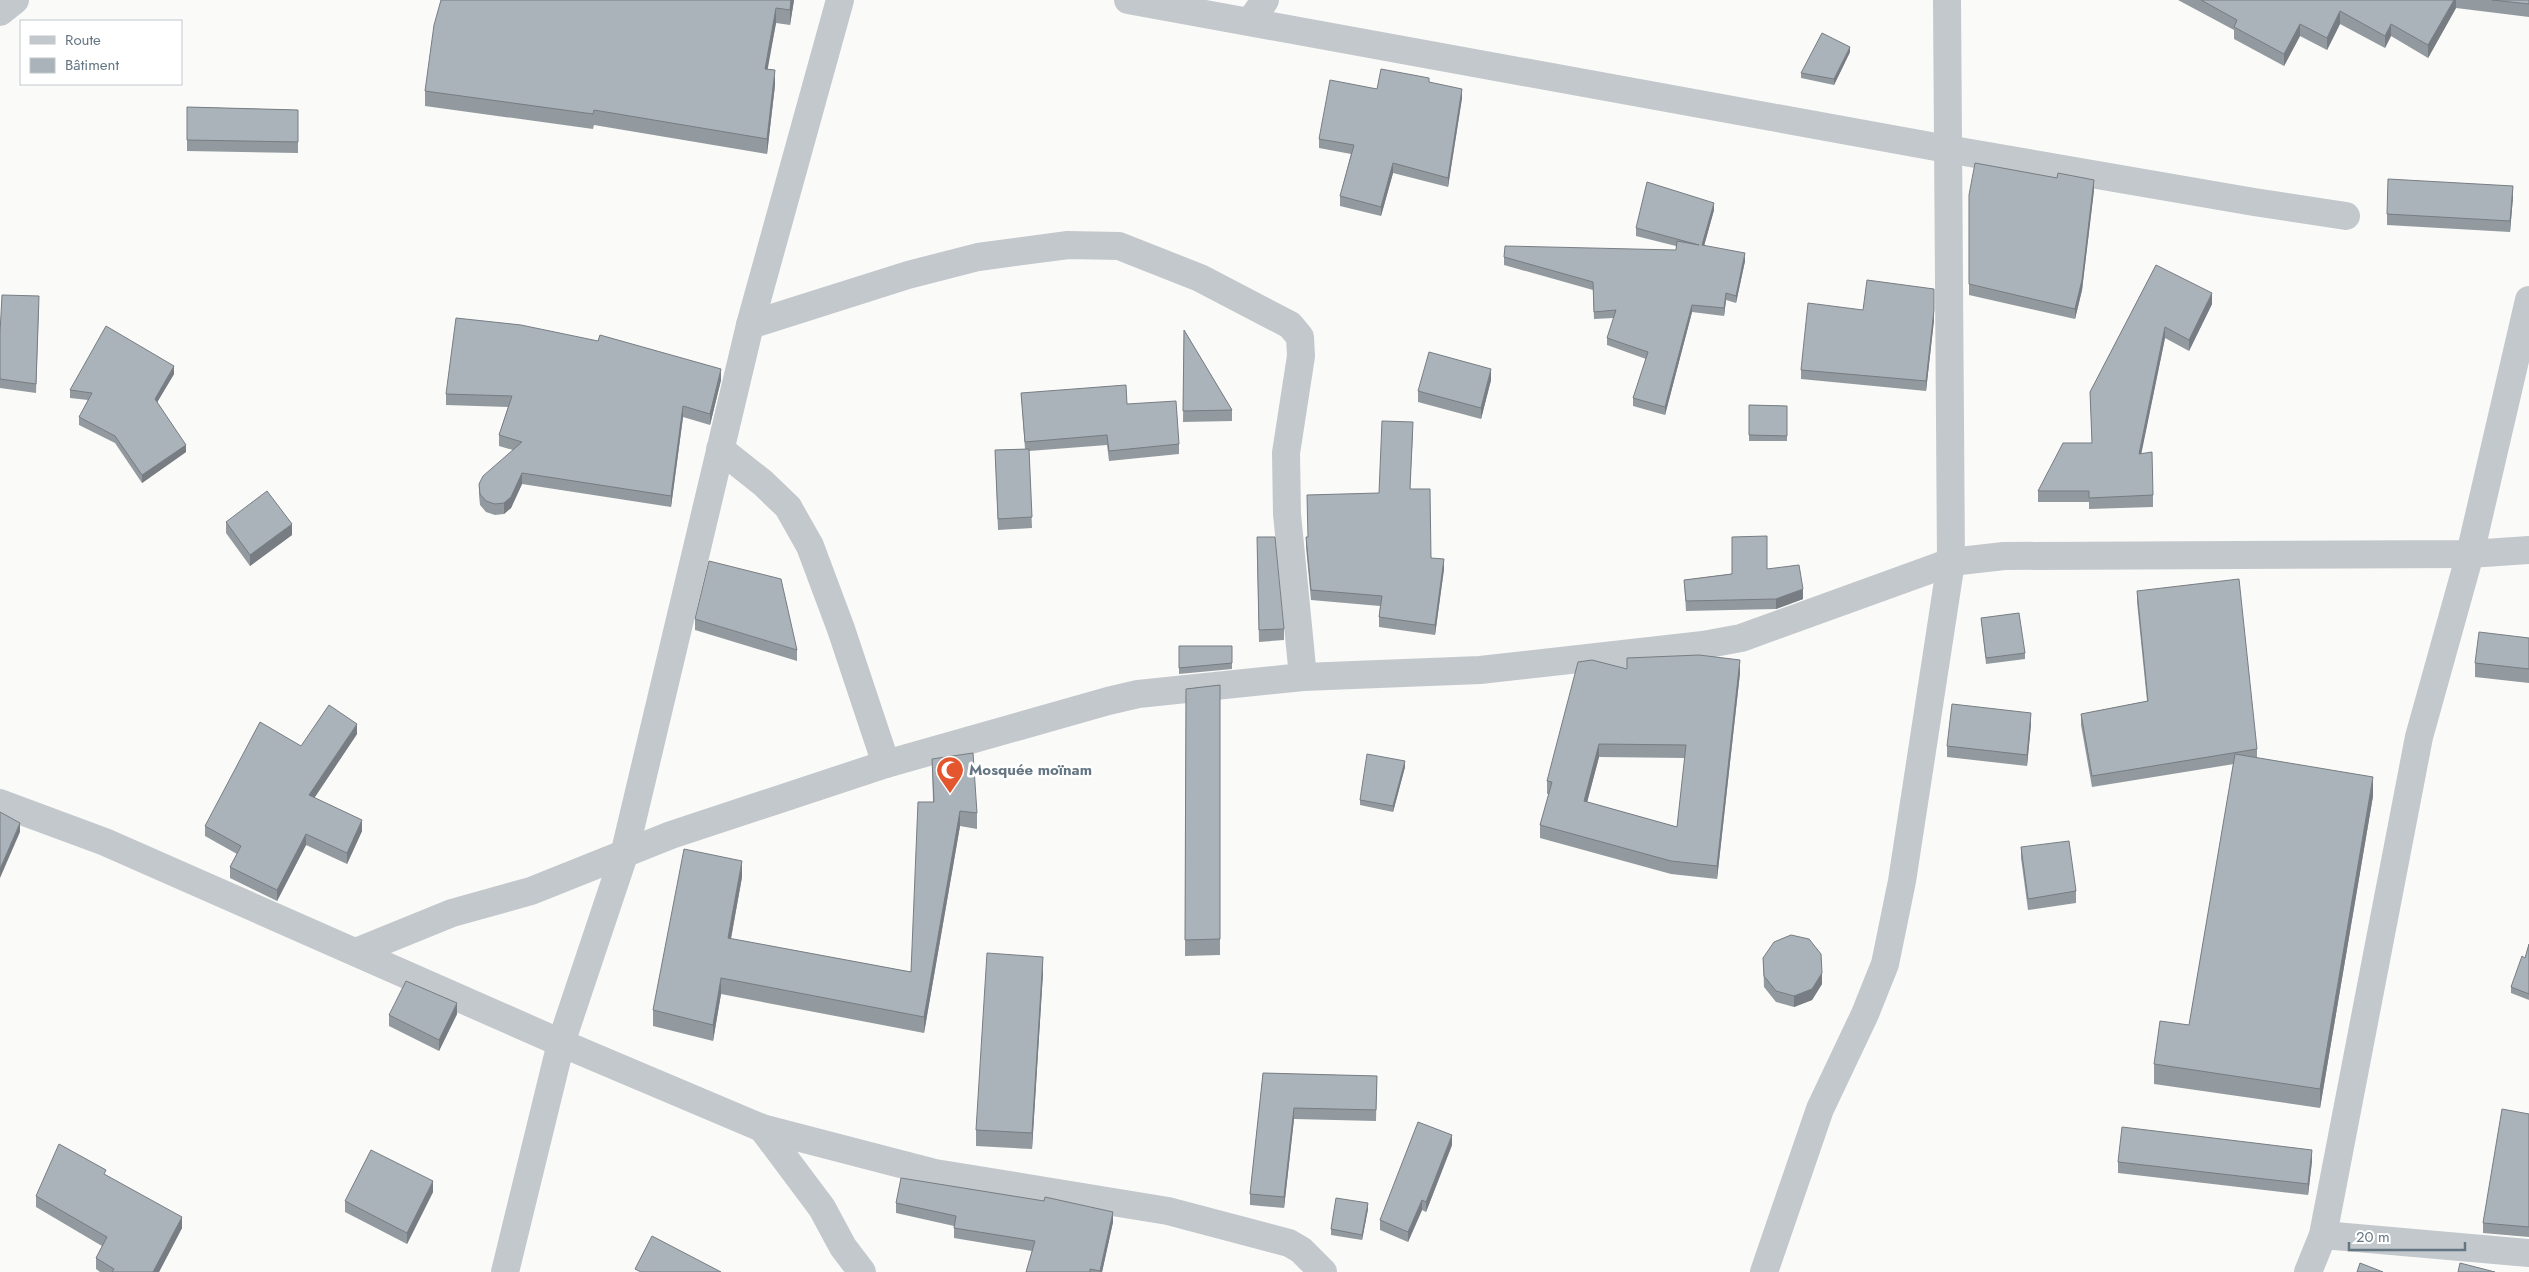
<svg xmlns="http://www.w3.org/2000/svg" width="2529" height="1272" viewBox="0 0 2529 1272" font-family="Jost,sans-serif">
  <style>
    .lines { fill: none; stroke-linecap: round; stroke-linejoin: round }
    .minor { stroke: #c3c8cc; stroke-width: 28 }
    .wall { fill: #929a9f; fill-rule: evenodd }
    .shaded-wall { fill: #777d82 }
    .building { fill: #aab3b9; stroke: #777d82; fill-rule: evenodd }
    .labels { text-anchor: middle; stroke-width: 5; stroke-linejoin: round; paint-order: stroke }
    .poi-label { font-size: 15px; font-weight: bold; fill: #657683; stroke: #fff; text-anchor: start }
  </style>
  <rect width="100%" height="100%" fill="#fafaf8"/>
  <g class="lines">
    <g class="minor">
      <path d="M1128,0L1947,149L2254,202L2346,216"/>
      <path d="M0,12L15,0"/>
      <path d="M1250,22L1265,0"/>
      <path d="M750,325L908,275L978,257L1068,245L1119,246L1200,278L1290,325L1300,337L1301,356L1286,453L1287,514L1303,677"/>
      <path d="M720,449L763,483L788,507L810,546L841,629L886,764"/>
      <path d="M0,803L105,842L561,1043L762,1128L935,1173L1168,1211L1289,1243L1301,1250L1323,1272"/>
      <path d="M356,952L452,913L531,891L671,835L886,764L1108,701L1138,694L1303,677L1480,670L1703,645L1741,638L1951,562L2004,556L2470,554L2529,550"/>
      <path d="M762,1128L822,1208L843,1247L862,1272"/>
      <path d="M2323,1235L2529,1253"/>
      <path d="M505,1272L561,1043L624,855L750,325L840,0"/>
      <path d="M1764,1272L1820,1109L1865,1014L1885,964L1902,881L1951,562L1947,0"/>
      <path d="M2308,1272L2323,1235L2419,737L2470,554L2529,300"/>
    </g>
  </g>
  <g class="wall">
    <path d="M441,0H794L790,25L776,23L767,69L775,85L767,154L594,125L593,129L425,106V91Z"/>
    <path d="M2178,0H2529V17L2456,8L2428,58L2391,36L2385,48L2340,24L2327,50L2300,36L2284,66L2234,39V30Z"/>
    <path d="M1850,52L1834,85L1801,78V73Z"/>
    <path d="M1429,82L1462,98L1448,187L1393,173L1381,216L1340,206V196L1351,154L1319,148V139L1377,89Z"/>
    <path d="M187,107L298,110V153L187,151Z"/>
    <path d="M2094,190L2082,290L2075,319L1969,295V195Z"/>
    <path d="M2513,197L2510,232L2387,225V214Z"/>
    <path d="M1714,210L1704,246L1745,261L1736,303L1726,300L1724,316L1692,312L1665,415L1633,406V398L1646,359L1607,345V338L1614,318L1594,319L1593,290L1504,265V257L1676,250V246L1636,236V228Z"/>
    <path d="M2156,265L2212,304L2189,351L2165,338L2141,453L2153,495V507L2089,509V502H2038V491L2092,443L2090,392Z"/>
    <path d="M39,305L36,393L0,388V333Z"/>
    <path d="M1863,310L1934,320L1926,391L1801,379V370Z"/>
    <path d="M1184,330L1232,410V421L1183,422Z"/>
    <path d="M174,374L157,402L186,452L142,483L115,443L79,425V417L88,400L70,398V390Z"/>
    <path d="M721,380L710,425L683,417L671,507L522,484L511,508L504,514L495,515L486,512L480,505L479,495V484L513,450L499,446V435L508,407L446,405V394Z"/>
    <path d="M1491,380L1481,419L1418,402V391Z"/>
    <path d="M1021,393L1127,404L1179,444V454L1109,461L1107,445L1029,451L1032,528L998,530L995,450L1025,449Z"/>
    <path d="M1749,405L1787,406V441H1749Z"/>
    <path d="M1413,432L1410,489L1431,558L1444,569L1435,635L1379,627V617L1380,606L1311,600L1306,547V537H1308L1379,493Z"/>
    <path d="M226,522L292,535L250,566L226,533Z"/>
    <path d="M1257,548L1284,629V640L1259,642Z"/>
    <path d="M1767,569L1803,599L1776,609L1686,611L1684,580Z"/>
    <path d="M2137,591L2257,749V758L2373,796L2320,1108L2154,1084V1064L2189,1025L2234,764L2092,787L2081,725V714L2147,701L2137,602Z"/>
    <path d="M1981,618L2025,653V659L1986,664Z"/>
    <path d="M695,619L797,650V661L695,630Z"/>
    <path d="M2529,638V683L2475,677V663Z"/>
    <path d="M1179,646H1232V669L1179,674Z"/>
    <path d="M1627,658L1740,673L1717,879L1671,874L1540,838V825L1549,794H1547V781L1627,669ZM1599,757L1685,758L1677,827L1587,802Z"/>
    <path d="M1220,685V955L1185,956L1186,689Z"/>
    <path d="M2031,724L2027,766L1947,757V746Z"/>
    <path d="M357,734L314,798L362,831L347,864L306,845L277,901L230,878V867L237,854L205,836V826L301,746Z"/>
    <path d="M932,759L977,813V829L960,826L924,1033L721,994L713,1041L653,1026V1010L742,877L731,939L911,972L933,802Z"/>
    <path d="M1405,767L1393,812L1360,805V800Z"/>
    <path d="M2021,847L2076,891V903L2028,910L2021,858Z"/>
    <path d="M2529,944V1000L2511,993V987L2525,958Z"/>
    <path d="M1763,958L1822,984L1812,1000L1794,1007L1776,1002L1764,987Z"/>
    <path d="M1043,973L1032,1149L976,1146V1130Z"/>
    <path d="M457,1014L439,1051L389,1026V1015Z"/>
    <path d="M1263,1073L1377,1076L1376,1121L1294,1119L1284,1208L1250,1205V1194Z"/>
    <path d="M2529,1114V1237L2483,1233V1223Z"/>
    <path d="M1452,1145L1426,1212L1422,1210L1408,1242L1380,1230V1220Z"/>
    <path d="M2312,1161L2308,1195L2118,1173V1162Z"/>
    <path d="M106,1175L182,1228L159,1272H100L96,1269V1258L102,1246L36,1207V1196Z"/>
    <path d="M433,1192L407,1244L345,1212V1201Z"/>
    <path d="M896,1203L1113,1222L1102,1272H1026L1032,1251L954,1238V1226L896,1213Z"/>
    <path d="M1368,1209L1362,1240L1331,1235V1229Z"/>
  </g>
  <g class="shaded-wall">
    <path d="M791,0H794L790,25V10Z"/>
    <path d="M2454,0H2456V8L2428,58V45Z"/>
    <path d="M776,8V23L765,84V69Z"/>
    <path d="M2340,11V24L2327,50V38Z"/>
    <path d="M2300,24V36L2284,66V54Z"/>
    <path d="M2391,24V36L2385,48V36Z"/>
    <path d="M1850,47V52L1834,85V79Z"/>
    <path d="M775,70V85L767,154V139Z"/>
    <path d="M1462,89V98L1448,187V178Z"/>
    <path d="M1393,163V173L1381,216V207Z"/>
    <path d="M2094,180V190L2082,290L2075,319V309Z"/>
    <path d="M2513,186V197L2510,232V221Z"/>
    <path d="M1714,203V210L1702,253V245Z"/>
    <path d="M1745,253V261L1736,303V296Z"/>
    <path d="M1726,293V300L1724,316V308Z"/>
    <path d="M2212,293V304L2189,351V340Z"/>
    <path d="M1692,305V312L1665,415V407Z"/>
    <path d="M1934,310V320L1926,391V381Z"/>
    <path d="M2165,327V338L2139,465V454Z"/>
    <path d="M174,366V374L155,406V399Z"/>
    <path d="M721,369V380L710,425V414Z"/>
    <path d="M1491,369V380L1481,419V408Z"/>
    <path d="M683,406V417L671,507V496Z"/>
    <path d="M186,445V452L142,483V475Z"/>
    <path d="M522,473V484L511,508L504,514V503Z"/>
    <path d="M292,524V535L250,566V555Z"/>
    <path d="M1444,559V569L1435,635V625Z"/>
    <path d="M1803,589V599L1776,609V599Z"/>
    <path d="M1740,660V673L1717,879V866Z"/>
    <path d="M2031,713V724L2027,766V755Z"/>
    <path d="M357,724V734L309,806V795Z"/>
    <path d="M1599,744V757L1584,814V801Z"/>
    <path d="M1405,761V767L1393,812V806Z"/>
    <path d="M2373,777V796L2320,1108V1089Z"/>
    <path d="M960,811V826L924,1033V1017Z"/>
    <path d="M362,820V831L347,864V853Z"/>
    <path d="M20,823V832L0,878V869Z"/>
    <path d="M306,834V845L277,901V890Z"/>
    <path d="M742,861V877L728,954V938Z"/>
    <path d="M1043,957V973L1032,1149V1133Z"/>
    <path d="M1822,973V984L1812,1000L1794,1007V996Z"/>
    <path d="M721,978V994L713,1041V1025Z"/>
    <path d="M457,1003V1014L439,1051V1040Z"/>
    <path d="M1294,1108V1119L1284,1208V1197Z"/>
    <path d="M1452,1135V1145L1426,1212V1202Z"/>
    <path d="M2312,1150V1161L2308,1195V1184Z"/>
    <path d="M433,1181V1192L407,1244V1233Z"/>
    <path d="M1422,1200V1210L1408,1242V1232Z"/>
    <path d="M1368,1203V1209L1362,1240V1235Z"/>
    <path d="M1113,1212V1222L1102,1272H1100Z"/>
    <path d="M182,1217V1228L159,1272H153Z"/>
  </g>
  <g class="building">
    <path d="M441,0H791L790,10L776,8L765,69L775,70L767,139L594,110L593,114L425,91L434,25Z"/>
    <path d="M2201,0H2454L2428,45L2391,24L2385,36L2340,11L2327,38L2300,24L2284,54L2234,27L2237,20Z"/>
    <path d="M2492,0H2529V4Z"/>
    <path d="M1822,33L1850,47L1834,79L1801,73Z"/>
    <path d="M1381,69L1429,78V82L1462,89L1448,178L1393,163L1381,207L1340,196L1354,145L1319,139L1330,80L1377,89Z"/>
    <path d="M187,107L298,110V142L187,140Z"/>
    <path d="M1975,163L2057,178L2058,173L2094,180L2082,280L2075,309L1969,284V195Z"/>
    <path d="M2388,179L2513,186L2510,221L2387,214Z"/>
    <path d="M1647,182L1714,203L1702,245L1745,253L1736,296L1726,293L1724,308L1692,305L1665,407L1633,398L1648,352L1607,338L1616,310L1594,312L1593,282L1504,257L1505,246L1676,250L1677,241L1699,245L1636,228Z"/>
    <path d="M2156,265L2212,293L2189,340L2165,327L2139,454L2152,452L2153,495L2089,498V491H2038L2063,443H2092L2090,392Z"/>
    <path d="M1867,280L1934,289V310L1926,381L1801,370L1808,303L1863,310Z"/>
    <path d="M2,295L39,296L36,384L0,379V333Z"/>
    <path d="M456,318L521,325L598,341L600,335L721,369L710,414L683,406L671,496L522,473L511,497L504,503L495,504L486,501L480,494L479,484L483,476L522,442L499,435L512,396L446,394Z"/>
    <path d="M106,326L174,366L155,399L186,445L142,475L115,436L79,417L92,393L70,390Z"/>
    <path d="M1184,330L1232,410L1183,411Z"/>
    <path d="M1429,352L1491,369L1481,408L1418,391Z"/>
    <path d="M1126,385L1127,404L1176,401L1179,444L1109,451L1107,435L1025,442L1021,393Z"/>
    <path d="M1749,405L1787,406V436L1749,435Z"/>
    <path d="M1382,421L1413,422L1410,489H1430L1431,558L1444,559L1435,625L1379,617L1382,596L1311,590L1306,537H1308L1307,495L1379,493Z"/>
    <path d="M1029,449L1032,517L998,519L995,450Z"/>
    <path d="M267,491L292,524L250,555L226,522Z"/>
    <path d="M1767,536V569L1799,565L1803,589L1776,599L1686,601L1684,580L1732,574V537Z"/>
    <path d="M1257,537H1275L1284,629L1259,630Z"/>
    <path d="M709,561L781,579L797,650L695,619Z"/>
    <path d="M2239,579L2257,749L2092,776L2081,714L2148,701L2137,591Z"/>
    <path d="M2019,613L2025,653L1986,658L1981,618Z"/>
    <path d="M2479,632L2529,638V669L2475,663Z"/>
    <path d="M1179,646H1232V663L1179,668Z"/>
    <path d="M1699,655L1740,660L1717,866L1671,861L1540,825L1552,782L1547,781L1578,662L1592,660L1627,669V658ZM1599,744L1686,745L1677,827L1584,801Z"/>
    <path d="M1220,685V939L1185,940L1186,689Z"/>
    <path d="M1952,704L2031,713L2027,755L1947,746Z"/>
    <path d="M329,705L357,724L309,795L362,820L347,853L306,834L277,890L230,867L241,846L205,826L260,722L301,746Z"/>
    <path d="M973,753L977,813L960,811L924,1017L721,978L713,1025L653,1010L684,849L742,861L728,938L911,972L918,802H934L932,759Z"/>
    <path d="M1367,754L1405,761L1393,806L1360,800Z"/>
    <path d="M2235,754L2373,777L2320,1089L2154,1064L2160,1021L2189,1025Z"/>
    <path d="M0,812L20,823L0,869Z"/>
    <path d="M2069,841L2076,891L2028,899L2021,847Z"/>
    <path d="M1791,935L1809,939L1821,954L1822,973L1812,989L1794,996L1776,991L1764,976L1763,958L1774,942Z"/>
    <path d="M2529,944V994L2511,987L2522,956L2525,958Z"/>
    <path d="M987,953L1043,957L1032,1133L976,1130Z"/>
    <path d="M406,981L457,1003L439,1040L389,1015Z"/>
    <path d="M1263,1073L1377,1076L1376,1110L1294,1108L1284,1197L1250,1194Z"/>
    <path d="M2502,1109L2529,1114V1227L2483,1223Z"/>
    <path d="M1418,1122L1452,1135L1426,1202L1422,1200L1408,1232L1380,1220Z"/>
    <path d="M2122,1127L2312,1150L2308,1184L2118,1162Z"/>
    <path d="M59,1144L106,1170L104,1174L182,1217L153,1272H112L114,1269L96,1258L107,1237L36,1196Z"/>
    <path d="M371,1150L433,1181L407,1233L345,1201Z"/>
    <path d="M901,1178L1044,1201L1045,1197L1113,1212L1100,1271L1090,1269V1272H1026L1035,1241L954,1228L956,1216L896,1203Z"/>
    <path d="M1336,1198L1368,1203L1362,1235L1331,1229Z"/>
    <path d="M652,1236L721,1272H641L635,1269Z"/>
    <path d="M2360,1263L2383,1272H2357Z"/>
    <path d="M2460,1263L2495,1272H2458Z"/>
  </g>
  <defs>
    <g id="mosque-pin" transform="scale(1.4375)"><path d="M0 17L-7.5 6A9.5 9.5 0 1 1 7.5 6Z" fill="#e4572e" stroke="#fff"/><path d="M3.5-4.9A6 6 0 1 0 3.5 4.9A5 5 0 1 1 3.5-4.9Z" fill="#fff"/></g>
  </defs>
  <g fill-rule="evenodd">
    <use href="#mosque-pin" x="950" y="770"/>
  </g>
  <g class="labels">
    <g class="poi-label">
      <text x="969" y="775">Mosquée moïnam</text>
    </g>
  </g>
  <rect x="20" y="20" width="162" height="65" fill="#ffffff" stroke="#c1c8cd"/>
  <rect x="30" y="36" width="25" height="8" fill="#c3c8cc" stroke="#c1c8cd"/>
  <text x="65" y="45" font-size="15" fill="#657683">Route</text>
  <rect x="30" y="58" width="25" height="15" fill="#aab3b9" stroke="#c1c8cd"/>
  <text x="65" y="70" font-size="15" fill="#657683">Bâtiment</text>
  <path d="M2349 1242v8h116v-8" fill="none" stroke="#657683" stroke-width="2.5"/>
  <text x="2356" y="1242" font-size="15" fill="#657683" stroke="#ffffff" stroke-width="4" paint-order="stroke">20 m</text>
</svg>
